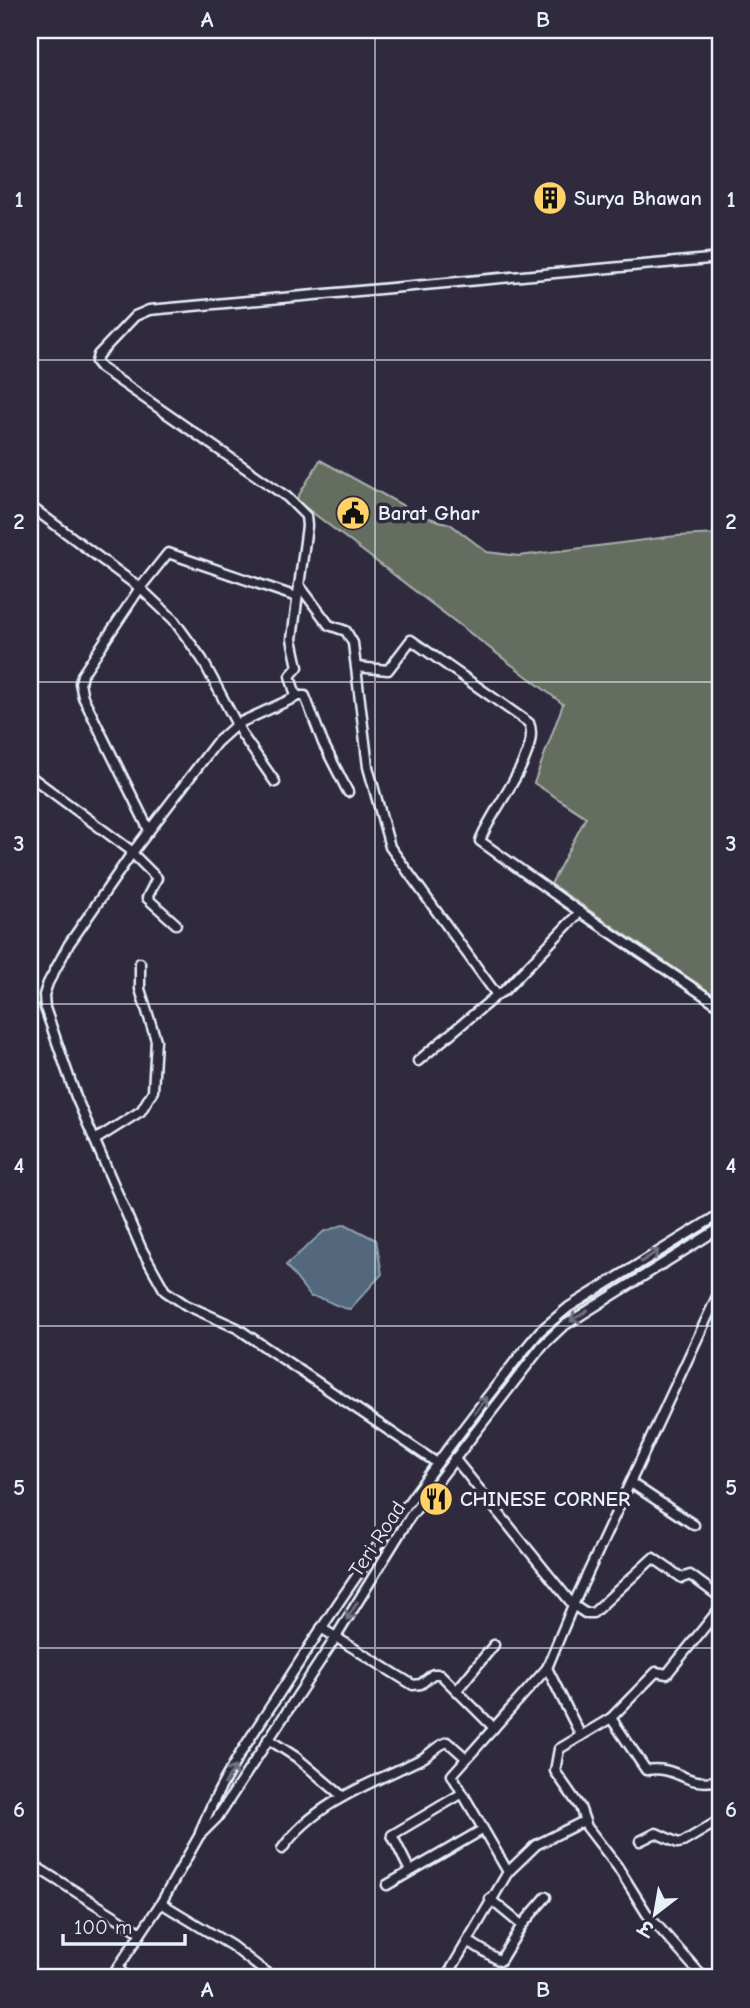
<svg xmlns="http://www.w3.org/2000/svg" width="750" height="2008" viewBox="0 0 750 2008" font-family="'Comic Neue','Playpen Sans Deva',sans-serif">
  <style>
    .green { fill: #656d60; stroke: #a6afac; stroke-width: 2 }
    .water { fill: #52687d; stroke: #8e9fae; stroke-width: 2 }
    .lines { fill: none; stroke-linecap: round; stroke-linejoin: round }
    .minor-casing { stroke: #e8f1f8; stroke-width: 13 }
    .minor { stroke: #2f2a3d; stroke-width: 8 }
    .oneway { stroke: #70707e }
    .grid { fill: none; stroke: #e8f1f8; stroke-width: 2; stroke-opacity: 0.55 }
    .labels { text-anchor: middle; stroke-width: 7; stroke-linejoin: round; paint-order: stroke }
    .poi-label { font-size: 21px; font-weight: bold; fill: #e8f1f8; stroke: #2f2a3d; text-anchor: start }
    .street-label { font-size: 21px; fill: #e8f1f8; stroke: #2f2a3d }
    .neatline { fill: none; stroke: #e8f1f8; stroke-width: 2.5 }
    .grid-label { font-size: 23px; text-anchor: middle; font-weight: bold; fill: #e8f1f8 }
  </style>
  <rect width="100%" height="100%" fill="#2f2a3d"/>
  <filter id="ink" filterUnits="userSpaceOnUse"><feTurbulence type="fractalNoise" baseFrequency=".0143" numOctaves="2"/><feDisplacementMap in="SourceGraphic" scale="14" xChannelSelector="R" yChannelSelector="G"/><feConvolveMatrix kernelMatrix="1 2 1 2 8 2 1 2 1" color-interpolation-filters="sRGB"/></filter>
  <g filter="url(#ink)">
    <path class="green" d="M320,460L422,516L450,524L487,552L519,556L676,536L720,534V999L551,884L586,817L534,783L563,704L296,500Z"/>
    <path class="water" d="M345,1224L376,1240L382,1274L350,1309C335,1308 327,1297 311,1297L286,1265L323,1232Z"/>
    <g class="lines">
      <g class="minor-casing">
        <g id="minor">
          <path d="M30,506L140,588L173,619L202,659L243,736L275,782"/>
          <path d="M299,585L329,625L346,631L353,643L368,767L390,847L494,991L498,994L504,991L580,912L720,1006"/>
          <path d="M357,667L388,670L411,640L529,723C542,752 489,813 480,841L580,912"/>
          <path d="M298,696L237,724L216,743L132,853L69,944L48,983L44,995L45,1008L76,1097L142,1250L165,1291L186,1305L237,1328L437,1463"/>
          <path d="M30,776L133,852"/>
          <path d="M348,792L323,743L305,696H296L290,676L298,667L292,639L307,526L306,516L287,497L101,368L96,362L98,355L135,316L149,310L720,258"/>
          <path d="M149,830L83,697L80,683L82,675L140,588L168,553L297,597"/>
          <path d="M132,853L157,878L147,898L176,924"/>
          <path d="M418,1061L498,994"/>
          <path d="M95,1140L141,1111L153,1091L156,1040L140,989V963"/>
          <path d="M454,1458L573,1605L585,1613H593L653,1558L682,1578L690,1575L720,1597"/>
          <path d="M631,1483L694,1525"/>
          <path d="M321,1628L413,1685L421,1684L433,1674H440L494,1728"/>
          <path d="M547,1668L581,1736"/>
          <path d="M457,1690L494,1645"/>
          <path d="M611,1718L646,1770C680,1765 683,1788 720,1780"/>
          <path d="M268,1739L296,1757L342,1796"/>
          <path d="M200,1833C217,1784 256,1730 284,1686C357,1571 436,1461 521,1354L540,1331L569,1307L720,1214"/>
          <path d="M640,1841L656,1833L678,1843L683,1842L720,1820"/>
          <path d="M282,1849C315,1802 372,1783 421,1759C431,1754 438,1744 448,1742L466,1758"/>
          <path d="M30,1863L140,1932"/>
          <path d="M410,1871L392,1835L461,1794"/>
          <path d="M508,1872L536,1845L584,1821"/>
          <path d="M387,1885L482,1830"/>
          <path d="M490,1899L519,1923"/>
          <path d="M161,1903L232,1946L273,1978"/>
          <path d="M468,1941L500,1961L522,1925L546,1897"/>
          <path d="M118,1968L127,1978"/>
          <path d="M703,1977L647,1914L617,1866L587,1827L580,1807L555,1771L559,1749L611,1718L656,1672L667,1674L720,1608"/>
          <path d="M111,1978L161,1903L199,1836L217,1818L336,1637L410,1517L542,1346L562,1327L720,1228"/>
          <path d="M446,1978L508,1872L452,1775L547,1668L573,1605L720,1290"/>
        </g>
      </g>
      <use href="#minor" class="minor"/>
    </g>
    <defs><path id="oneway-shaft" d="M-6 0H5M1.5-3L5.5 0L1.5 3" fill="none" stroke-width="1.6" stroke-linecap="round" stroke-linejoin="round" transform="scale(1.75)"/></defs>
    <g class="oneway">
      <use href="#oneway-shaft" transform="translate(650 1256) rotate(-33)"/>
      <use href="#oneway-shaft" transform="translate(579 1316) rotate(148)"/>
      <use href="#oneway-shaft" transform="translate(481 1405) rotate(-53)"/>
      <use href="#oneway-shaft" transform="translate(352 1611) rotate(121)"/>
      <use href="#oneway-shaft" transform="translate(230 1775) rotate(-59)"/>
    </g>
  </g>
  <path class="grid" d="M375,30V1978M30,360H720M30,682H720M30,1004H720M30,1326H720M30,1648H720"/>
  <defs>
    <g id="building-disc" transform="scale(1.75)"><circle r="9.5" fill="#ffd166" stroke="#2f2a3d"/><path d="M-4-6H4V6H1V3H-1V6H-4ZM-2.5-4.3h1.7v1.8h-1.7ZM.8-4.3h1.7v1.8H.8ZM-2.5-1h1.7V.8h-1.7ZM.8-1h1.7V.8H.8Z" fill="#111"/></g>
    <g id="civic-disc" transform="scale(1.75)"><circle r="9.5" fill="#ffd166" stroke="#2f2a3d"/><path d="M-.6-6.5H3V-4.5H.6V-3L4-1V1h2V6H-6V1h2V-1L-.6-3ZM-1.2 2.5V6h2.4V2.5Z" fill="#111"/></g>
    <g id="restaurant-disc" transform="scale(1.75)"><circle r="9.5" fill="#ffd166" stroke="#2f2a3d"/><path d="M-5-6h1v4h1v-4h1v4h1v-4h1v5L-1.5 .5V6h-2V.5L-5-1ZM5-6V6H3V1.5H1.5Q1.5-4 5-6Z" fill="#111"/></g>
  </defs>
  <g fill-rule="evenodd">
    <use href="#building-disc" x="550" y="198"/>
    <use href="#civic-disc" x="353" y="513"/>
    <use href="#restaurant-disc" x="436" y="1499"/>
  </g>
  <g class="labels">
    <g class="poi-label">
      <text x="574" y="205">Surya Bhawan</text>
      <text x="378" y="520">Barat Ghar</text>
      <text x="460" y="1506">CHINESE CORNER</text>
    </g>
    <g class="street-label">
      <text transform="translate(377 1539) rotate(-57)" y="7">Teri Road</text>
    </g>
  </g>
  <rect width="750" height="2008" fill="none" stroke="#2f2a3d" stroke-width="77"/>
  <g transform="translate(655 1914) rotate(211)" stroke="#2f2a3d" stroke-width="5" paint-order="stroke">
  <path d="M0-5L12 26L0 18L-12 26Z" fill="#e8f1f8"/>
  <text y="-10" font-size="19" font-weight="bold" text-anchor="middle" fill="#e8f1f8">उ</text>
  </g>
  <path d="M63 1934v10h122v-10" fill="none" stroke="#e8f1f8" stroke-width="3.5"/>
  <text x="74" y="1934" font-size="21" fill="#e8f1f8" stroke="#2f2a3d" stroke-width="5" paint-order="stroke">100 m</text>
  <rect x="38" y="38" width="674" height="1931" class="neatline"/>
  <g class="grid-label">
    <text x="207" y="27">A</text>
    <text x="543" y="27">B</text>
    <text x="19" y="207">1</text>
    <text x="731" y="207">1</text>
    <text x="19" y="529">2</text>
    <text x="731" y="529">2</text>
    <text x="19" y="851">3</text>
    <text x="731" y="851">3</text>
    <text x="19" y="1173">4</text>
    <text x="731" y="1173">4</text>
    <text x="19" y="1495">5</text>
    <text x="731" y="1495">5</text>
    <text x="19" y="1817">6</text>
    <text x="731" y="1817">6</text>
    <text x="207" y="1997">A</text>
    <text x="543" y="1997">B</text>
  </g>
</svg>
